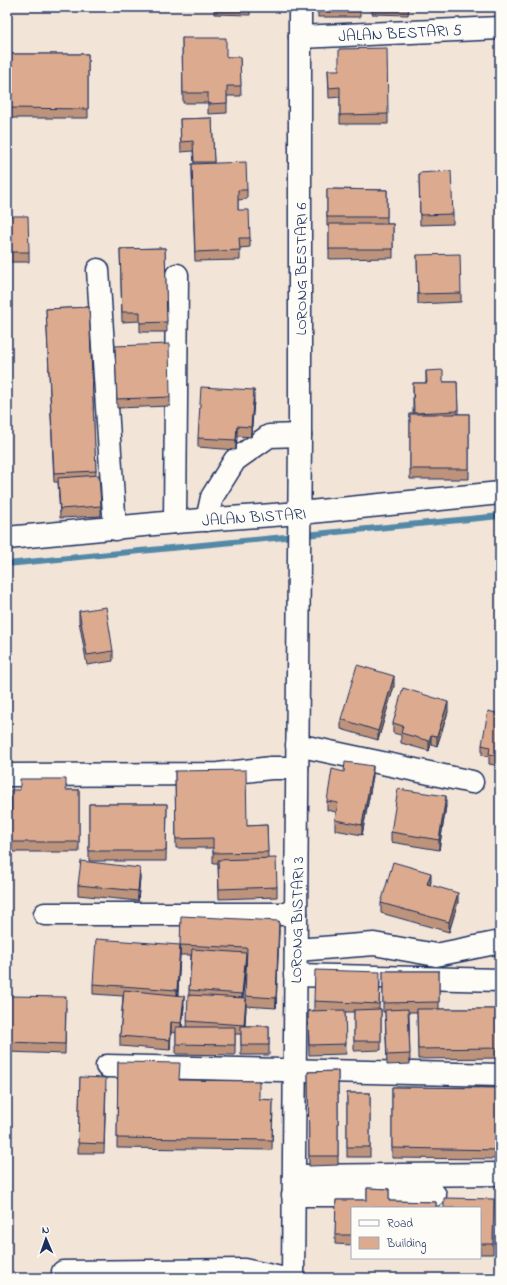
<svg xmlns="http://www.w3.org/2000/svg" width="507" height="1285" viewBox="0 0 507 1285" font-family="'Indie Flower',sans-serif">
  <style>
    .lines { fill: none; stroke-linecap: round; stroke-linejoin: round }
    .stream { stroke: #5389a7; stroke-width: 6 }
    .minor-casing { stroke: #1b2f5e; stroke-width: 25 }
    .minor { stroke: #fdfcf7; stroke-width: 22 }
    .wall { fill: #bd937b; stroke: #1b2f5e; fill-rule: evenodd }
    .shaded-wall { fill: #9a7864; stroke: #1b2f5e }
    .building { fill: #dcab8f; stroke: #1b2f5e }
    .labels { text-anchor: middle; stroke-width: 3; stroke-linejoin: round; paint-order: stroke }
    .street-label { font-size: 16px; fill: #1b2f5e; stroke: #fdfcf7 }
  </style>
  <rect width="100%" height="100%" fill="#f3e4d8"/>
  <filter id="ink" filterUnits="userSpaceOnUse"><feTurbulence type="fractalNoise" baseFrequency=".025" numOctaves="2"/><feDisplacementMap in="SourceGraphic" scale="8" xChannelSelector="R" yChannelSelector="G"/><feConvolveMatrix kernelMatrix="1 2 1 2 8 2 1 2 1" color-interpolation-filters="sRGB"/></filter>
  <g filter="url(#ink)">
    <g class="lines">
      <path class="stream" d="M7,564L500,516"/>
      <g class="minor-casing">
        <g id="minor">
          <path d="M300,37L500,28"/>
          <path d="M98,270L115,529"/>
          <path d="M207,520L212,497L235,460L269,436L300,435"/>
          <path d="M175,522L177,275"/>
          <path d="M7,538L175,522L300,513L500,493"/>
          <path d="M297,745L472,782"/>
          <path d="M7,775L218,774L271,768H297"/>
          <path d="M45,914H296"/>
          <path d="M296,950L374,944L436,955L500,942"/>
          <path d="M295,975L500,980"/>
          <path d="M107,1066L500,1075"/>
          <path d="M294,1176L500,1174"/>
          <path d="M293,1195H435"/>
          <path d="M63,1272L244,1270L281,1278"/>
          <path d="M293,1278L300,435V7"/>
        </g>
      </g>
      <use href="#minor" class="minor"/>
    </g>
    <g class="wall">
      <path d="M214,7H250V15L214,14Z"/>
      <rect x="318" y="7" width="42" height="10"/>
      <path d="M372,7H409L408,15L372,14Z"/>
      <rect x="420" y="7" width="32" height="2"/>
      <path d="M182,38L226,57H240L241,96H227V113L208,114V103H183Z"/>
      <path d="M11,54H88V118H10Z"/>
      <path d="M328,70L388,114V124H340V97L329,98Z"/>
      <path d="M212,118L214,163L247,190V199L238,200V210L250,238V247L240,248V260L195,261L192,174V164H194L193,151L181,152L180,119Z"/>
      <path d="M419,173L453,214V224L420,225Z"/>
      <path d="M327,189L387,190V224H393V258L329,259V226H327Z"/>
      <path d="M7,216L29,252V262H7Z"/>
      <path d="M165,248L167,332H140V321L122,322L120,249Z"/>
      <path d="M417,255L461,293V302L418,304Z"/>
      <path d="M89,307L96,475L101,506V516L60,518L58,482H54L46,309Z"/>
      <path d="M115,346L170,397V406L117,408Z"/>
      <path d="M426,371L443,382H457L458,414H469V479H410V414H413V383H426Z"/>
      <path d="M254,400L251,437L237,436L236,450L198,447V438Z"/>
      <path d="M79,611L113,651V661L87,665L79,621Z"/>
      <path d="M394,686L378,740L341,729V719Z"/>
      <path d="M448,712L437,746L431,744L429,751L401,743V735L393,733V723Z"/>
      <path d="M500,714V766L489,764V757L482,755V745Z"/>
      <path d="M175,771L247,826L267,825L268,858L277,887V897L219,899L218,863H213V848H176Z"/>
      <path d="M373,776L362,835L335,830V820L336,812L327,810V801Z"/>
      <path d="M66,790H79V852H7V811H11Z"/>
      <path d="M89,804H167L166,861H89Z"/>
      <path d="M446,806L439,850L391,842V832Z"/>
      <path d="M140,877L138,901L78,895V885Z"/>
      <path d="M431,882L430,885L458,902L449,932L381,913V903Z"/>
      <path d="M279,930L276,1008L246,1006L245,1026H269V1055H241V1034H235V1055L176,1054V1033L171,1032L170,1050L120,1046V1036L123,996L93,994V984L180,955L178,995L184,1006L182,1027H187L191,955H180V945ZM246,958H247L245,998H243Z"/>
      <path d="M383,971H439V1009H500V1058L418,1059L417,1012H409L410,1064L387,1065L385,1012H383Z"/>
      <path d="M380,982L379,1009H381V1050L354,1051V1012H345L346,1054L309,1055L308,1011L314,1010V1001Z"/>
      <path d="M7,985L10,996L66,1007L65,1054L7,1052Z"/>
      <path d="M118,1062L179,1080L259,1099L273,1100L272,1150L117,1148Z"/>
      <path d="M338,1071V1165L309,1166L308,1072Z"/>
      <path d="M80,1077L106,1088L104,1153H78Z"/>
      <path d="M392,1087L500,1088V1159L392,1158Z"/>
      <rect x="347" y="1093" width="23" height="64"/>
      <path d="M367,1188L389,1189V1201L436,1202V1208H352V1245L335,1244L336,1200H367Z"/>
      <path d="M494,1199L493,1254H480V1208Z"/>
    </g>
    <g class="shaded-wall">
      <path d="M254,390V400L251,437V427Z"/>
      <path d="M237,426V436L236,450V440Z"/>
      <path d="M394,676V686L378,740V731Z"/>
      <path d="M448,702V712L437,746V736Z"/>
      <path d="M431,735V744L429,751V741Z"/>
      <path d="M373,766V776L362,835V825Z"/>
      <path d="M446,796V806L439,850V840Z"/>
      <path d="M140,868V877L138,901V891Z"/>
      <path d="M431,873V882L427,894V884Z"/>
      <path d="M458,893V902L449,932V922Z"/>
      <path d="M279,921V930L276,1008V998Z"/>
      <path d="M180,945V955L177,999V990Z"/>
      <path d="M246,953V963L242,1004V994Z"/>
      <path d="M184,996V1006L181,1033V1023Z"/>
      <path d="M246,998V1008L244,1034V1025Z"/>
      <path d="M171,1022V1032L170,1050V1040Z"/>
    </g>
    <g class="building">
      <path d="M318,7H360V8Z"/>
      <path d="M182,38H226V57H240L241,86H227V103L208,104V93H183Z"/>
      <path d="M387,48L388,114L340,115V87L329,88L328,70H339V49Z"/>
      <path d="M11,54H88V109L10,108Z"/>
      <path d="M212,118L214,162H194L193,141L181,142L180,119Z"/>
      <path d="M246,162L247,190H238V210H249L250,238H239L240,250L195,252L192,164Z"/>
      <path d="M451,171L453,214L420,215L419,173Z"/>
      <path d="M327,189L387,190V217H327Z"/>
      <path d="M7,216H28L29,252H7Z"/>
      <rect x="329" y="224" width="64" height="25"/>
      <path d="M165,248L167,322L140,323V312H122L120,249Z"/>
      <path d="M460,254L461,293L418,294L417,255Z"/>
      <path d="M89,307L96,471L54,473L46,309Z"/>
      <path d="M169,344L170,397L117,399L115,346Z"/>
      <path d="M443,370V382H457L458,411L414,413L413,383H427L426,371Z"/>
      <path d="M201,387L254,390L251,427L237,426L236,440L198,438Z"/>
      <rect x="410" y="414" width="59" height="55"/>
      <path d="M99,475L101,506L60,509L58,478Z"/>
      <path d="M106,607L113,651L87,655L79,611Z"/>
      <path d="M357,665L394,676L378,731L341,719Z"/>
      <path d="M403,688L448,702L437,736L431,735L429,741L401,733L403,726L393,723Z"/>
      <path d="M488,711L500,714V756L489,754L490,747L482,745Z"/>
      <path d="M345,762L373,766L362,825L335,820L338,803L327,801L332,769L344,772Z"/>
      <path d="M246,770L247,826L267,825L268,852L213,853V838L176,839L175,771Z"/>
      <path d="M20,779H66V790H79V842H7V811H11V790H20Z"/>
      <path d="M398,789L446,796L439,840L391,832Z"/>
      <path d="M89,804H167L166,851H89Z"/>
      <path d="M276,858L277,887L219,889L218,860Z"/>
      <path d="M81,861L140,868L138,891L78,885Z"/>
      <path d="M393,862L431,873L427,884L458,893L449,922L381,903Z"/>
      <path d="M181,916L279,921L276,998L245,996L247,948L180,945Z"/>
      <path d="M96,939L180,945L177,990L93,984Z"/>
      <path d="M192,949L246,953L242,994L189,990Z"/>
      <path d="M315,970L380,972L379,1004L314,1001Z"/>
      <path d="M383,971H439V1002L383,1003Z"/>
      <path d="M7,985L10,986V996L66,997L65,1044L7,1042Z"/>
      <path d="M124,990L184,996L181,1023L171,1022L170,1040L120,1036Z"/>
      <path d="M188,995L246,998L244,1025L187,1021Z"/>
      <path d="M381,1009V1041H354V1010Z"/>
      <path d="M408,1009L410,1054L387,1055L385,1010Z"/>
      <path d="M417,1009H500V1048L418,1049Z"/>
      <path d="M345,1010L346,1044L309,1045L308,1011Z"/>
      <rect x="241" y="1026" width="28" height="19"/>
      <path d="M176,1027H235V1045L176,1044Z"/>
      <path d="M118,1062L180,1063L179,1080L259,1081V1099L273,1100L272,1140L117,1138Z"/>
      <path d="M338,1071V1156H309L308,1072Z"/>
      <path d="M80,1077L106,1078L104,1144L78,1143Z"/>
      <path d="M392,1087L500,1088V1150L392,1148Z"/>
      <rect x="347" y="1093" width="23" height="54"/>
      <path d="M367,1188L389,1189V1201L436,1202V1208H352V1235H335L336,1200H367Z"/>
      <path d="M444,1198L494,1199L493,1244H480V1208H444Z"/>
      <path d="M229,1277V1278H211Z"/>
    </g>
  </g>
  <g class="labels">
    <g class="street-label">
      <text transform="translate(400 32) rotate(-3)" y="6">JALAN BESTARI 5</text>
      <text transform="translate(300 269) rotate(-90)" y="6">LORONG BESTARI 6</text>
      <text transform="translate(254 516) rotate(-4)" y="6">JALAN BISTARI</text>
      <text transform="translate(296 920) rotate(-89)" y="6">LORONG BISTARI 3</text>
    </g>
  </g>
  <rect width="507" height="1285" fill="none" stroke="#fdfcf7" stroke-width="24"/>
  <rect x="12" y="12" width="483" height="1261" fill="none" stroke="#1b2f5e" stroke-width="1.5" filter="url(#ink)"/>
  <rect x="351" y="1207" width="130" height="52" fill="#fdfcf7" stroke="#a3aaba"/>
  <rect x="359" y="1220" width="20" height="6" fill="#fdfcf7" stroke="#a3aaba"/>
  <text x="387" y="1227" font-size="12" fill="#1b2f5e">Road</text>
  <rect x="359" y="1237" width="20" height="12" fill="#dcab8f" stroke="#a3aaba"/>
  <text x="387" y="1247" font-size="12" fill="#1b2f5e">Building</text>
  <g transform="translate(46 1239) rotate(358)" stroke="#fdfcf7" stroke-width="3" paint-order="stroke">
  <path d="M0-3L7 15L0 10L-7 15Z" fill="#1b2f5e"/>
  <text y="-6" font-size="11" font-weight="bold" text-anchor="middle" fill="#1b2f5e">N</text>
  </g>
</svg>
